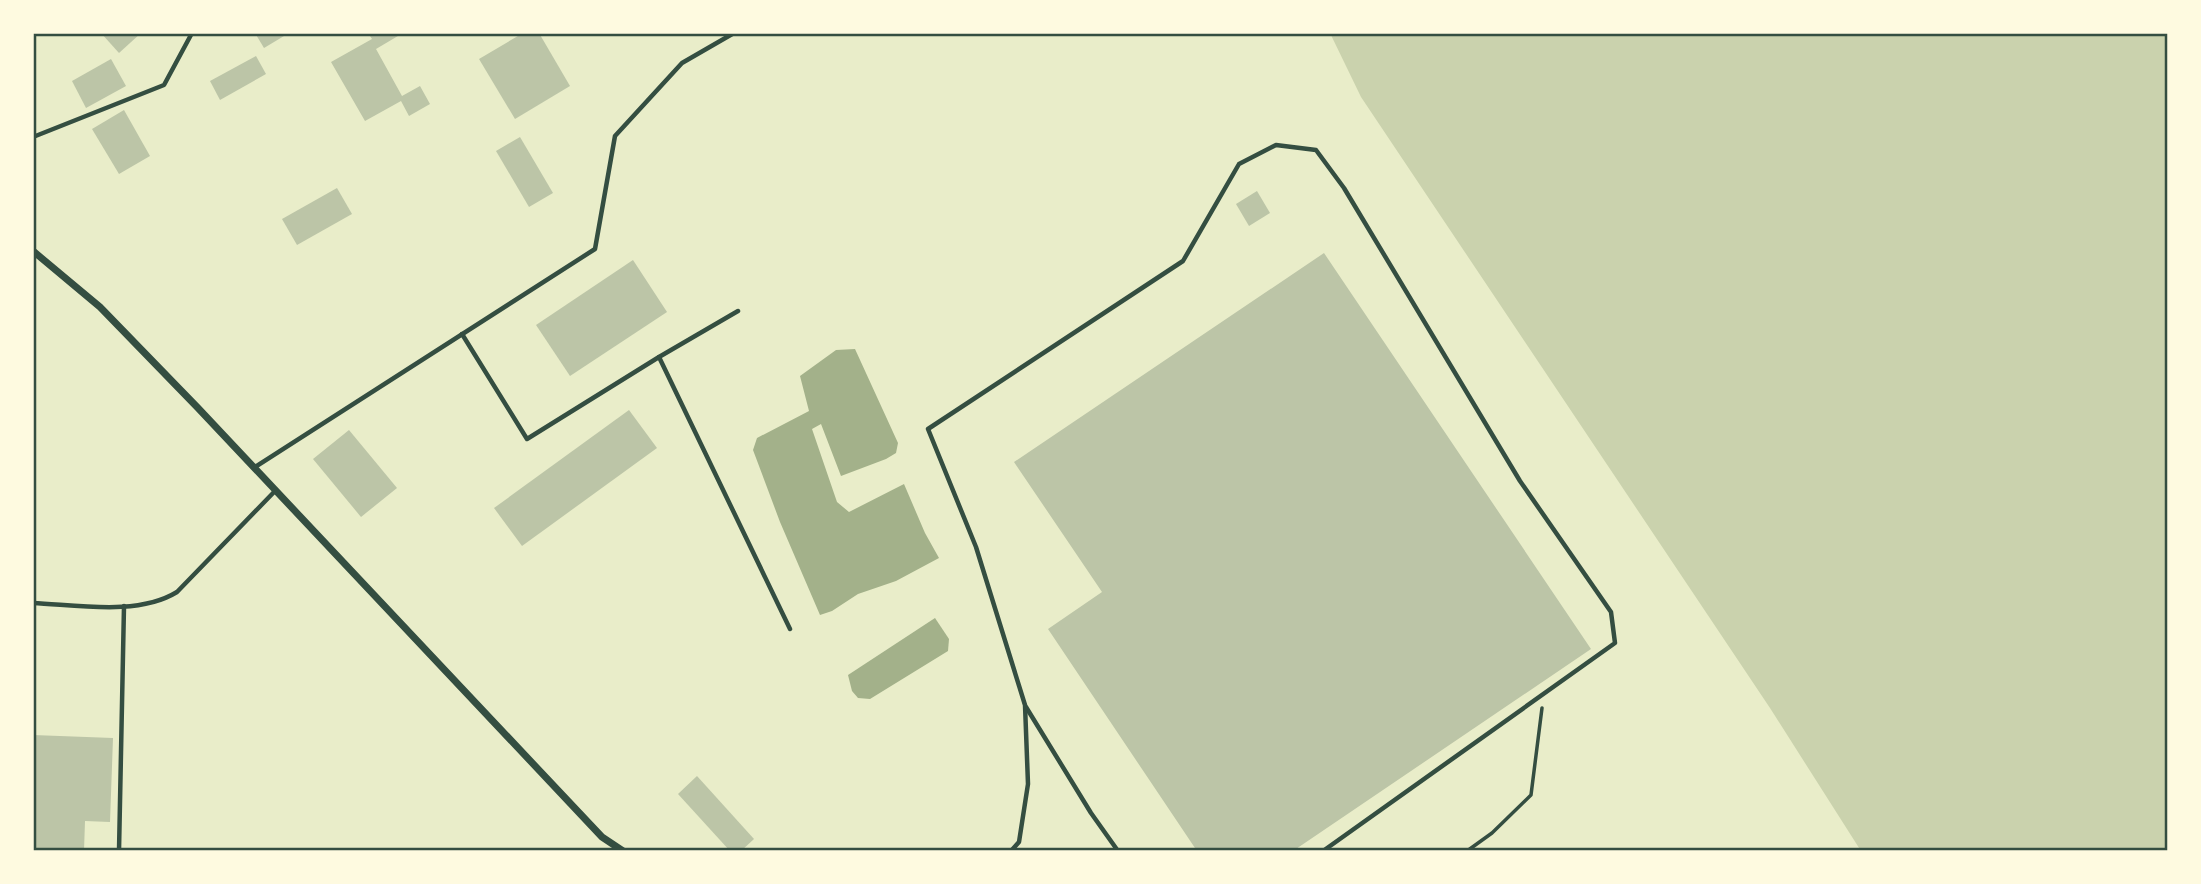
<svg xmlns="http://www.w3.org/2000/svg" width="2201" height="884" viewBox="0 0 2201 884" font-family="'Roboto Serif',serif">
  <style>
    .green { fill: #cad2ad }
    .water { fill: #a3b18a }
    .building { fill: #bcc5a7 }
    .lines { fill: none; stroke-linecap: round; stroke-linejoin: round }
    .path { stroke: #344e41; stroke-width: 3.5 }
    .service { stroke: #344e41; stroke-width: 4.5 }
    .minor { stroke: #344e41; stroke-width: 7 }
    .neatline { fill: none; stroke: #344e41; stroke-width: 2.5 }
  </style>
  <rect width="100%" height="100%" fill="#e9edc9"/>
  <path class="green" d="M1330,33H2168V851H1861L1770,708L1361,97Z"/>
  <g class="water">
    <path d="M855,349L898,443L896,453L886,459L841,476L821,424L812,429L837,502L849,512L904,484L925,533L939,558L896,581L858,594L832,611L820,615L780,522L753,450L757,438L809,411L800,376L836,350Z"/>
    <path d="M935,618L949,639L948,651L870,699L858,698L852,691L848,675Z"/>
  </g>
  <g class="building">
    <path d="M101,33H141L119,53Z"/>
    <path d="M255,33H289L264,48Z"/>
    <path d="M368,33H403L376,49L402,96L420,86L430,104L409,116L401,101L365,121L331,62L372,39Z"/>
    <path d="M523,33H539L570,86L515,119L479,59Z"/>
    <path d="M256,56L266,74L220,100L210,81Z"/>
    <path d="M111,59L126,86L86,108L72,81Z"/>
    <path d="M124,110L150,156L119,174L92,129Z"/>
    <path d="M520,137L553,193L529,207L496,151Z"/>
    <path d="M337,188L352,214L297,245L282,219Z"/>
    <path d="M1257,191L1270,213L1249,226L1236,204Z"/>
    <path d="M1324,253L1591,649L1293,851H1197L1048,629L1102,592L1014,462Z"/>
    <path d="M633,260L667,312L570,376L536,325Z"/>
    <path d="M629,410L657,448L522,546L494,508Z"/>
    <path d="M349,430L397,488L361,517L313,459Z"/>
    <path d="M33,735L113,738L110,822L85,821L84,851H33Z"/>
    <path d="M697,776L754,839L741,851H730L678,794Z"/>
  </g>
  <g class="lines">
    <path class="path" d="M1467,851L1492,833L1531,795L1542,708"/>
    <g class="service">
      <path d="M33,137L164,85L192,33"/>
      <path d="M462,334L527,439L659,357L738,311"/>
      <path d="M659,357L790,629"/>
      <path d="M255,467L595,249L615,136L682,63L734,33"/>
      <path d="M33,603C78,605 138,616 177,592L275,491"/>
      <path d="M1026,707L1091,813L1118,851"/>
      <path d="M119,851L124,606"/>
      <path d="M1011,851L1019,842L1028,784L1025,705L976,547L928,429L1183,261L1239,164L1276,145L1316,150L1344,188L1520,481L1611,612L1615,643L1323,851"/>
    </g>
    <path class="minor" d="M33,251L100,307L198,408L602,837L623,851"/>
  </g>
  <rect width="2201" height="884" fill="none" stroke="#fefae0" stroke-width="70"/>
  <rect x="35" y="35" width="2131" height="814" class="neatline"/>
</svg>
